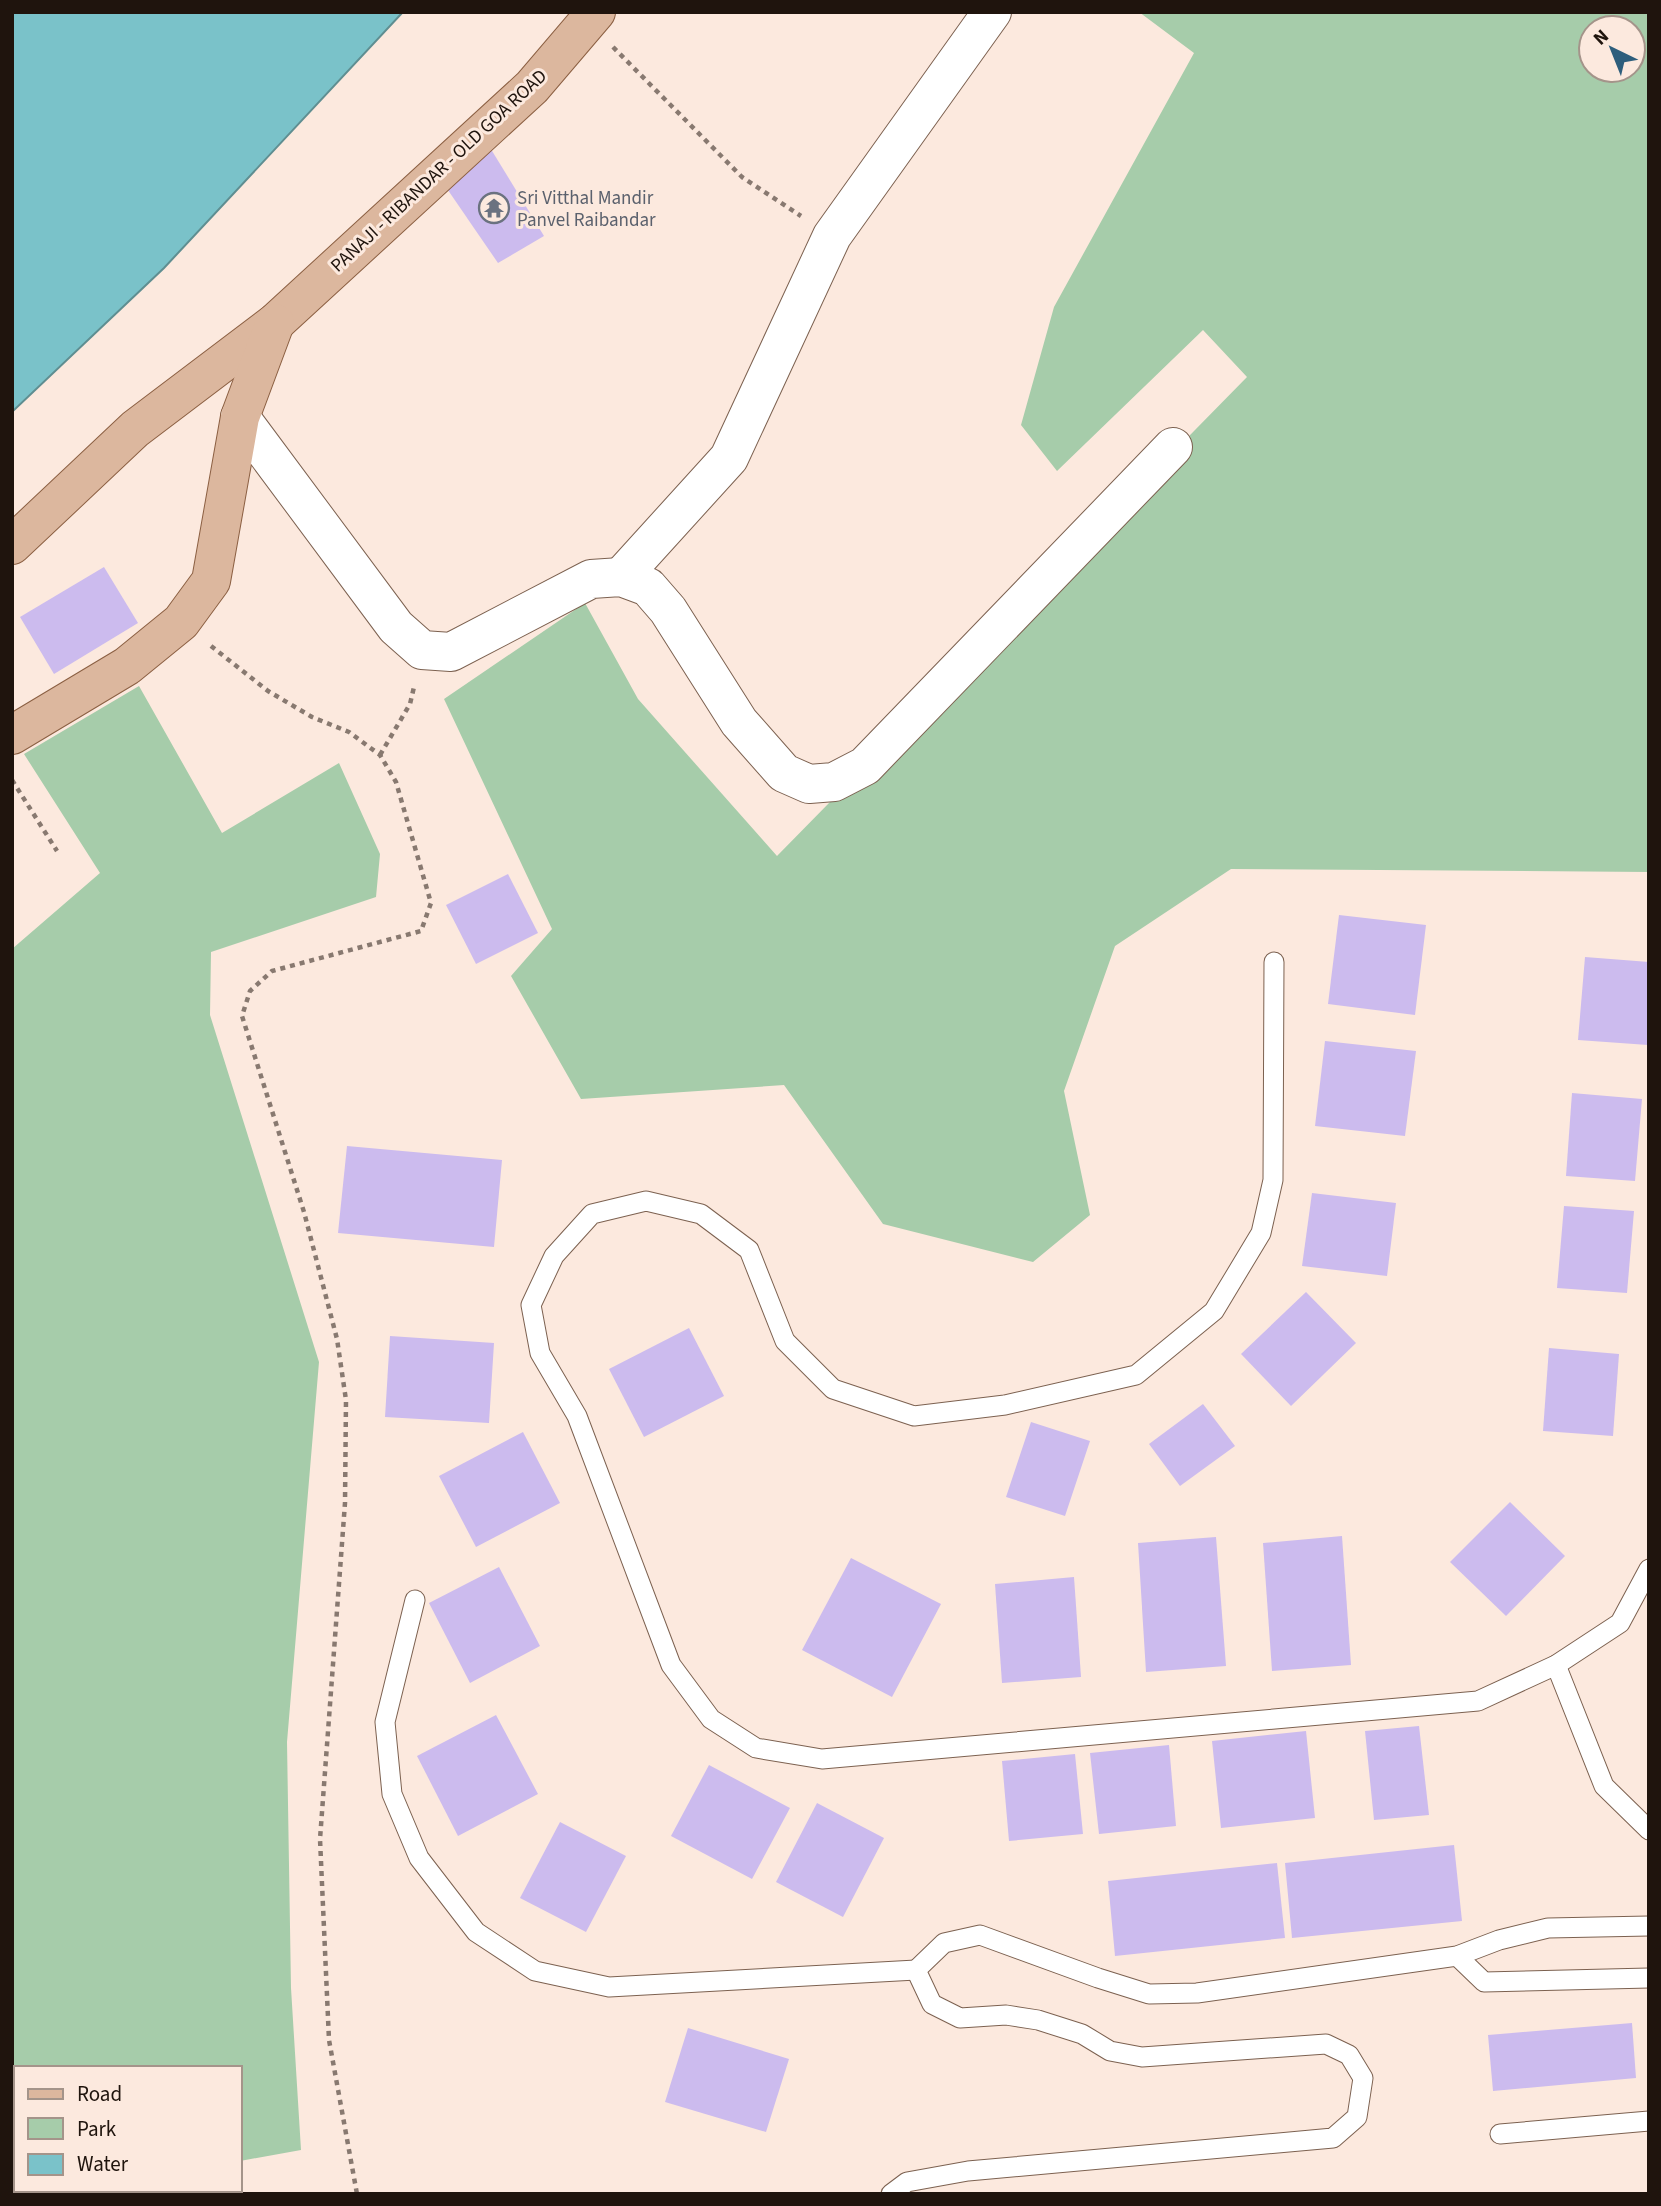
<svg xmlns="http://www.w3.org/2000/svg" width="1661" height="2206" viewBox="0 0 1661 2206" font-family="'Source Sans 3',sans-serif">
  <style>
    .green { fill: #a6ccaa; fill-rule: evenodd }
    .water { fill: #7ac2c9; stroke: #5f8e91; stroke-width: 2 }
    .building { fill: #cbe }
    .lines { fill: none; stroke-linecap: round; stroke-linejoin: round }
    .service-casing { stroke: #7c6150; stroke-width: 21 }
    .minor-casing { stroke: #7c6150; stroke-width: 40 }
    .primary-casing { stroke: #8b5f42; stroke-width: 40 }
    .path { stroke: #887970; stroke-width: 4.5; stroke-dasharray: 5 5; stroke-linecap: butt }
    .service { stroke: #fff; stroke-width: 19 }
    .minor { stroke: #fff; stroke-width: 38 }
    .primary { stroke: #dcb79e; stroke-width: 38 }
    .labels { text-anchor: middle; stroke-width: 6; stroke-linejoin: round; paint-order: stroke }
    .street-label { font-size: 19px; fill: #1f140d; stroke: #fce9de }
    .worship-label { font-size: 19px; fill: #5b616d; stroke: #fce9de; text-anchor: start }
  </style>
  <rect width="100%" height="100%" fill="#fce9de"/>
  <g class="green">
    <path d="M1139,12H1649V872L1231,869L1115,946L1064,1091L1090,1215L1033,1262L883,1224L784,1085L581,1099L511,976L552,929L444,699L585,603L638,699L777,856L1247,377L1203,330L1057,471L1021,425L1054,307L1194,53ZM1591,28H1633V70H1591Z"/>
    <path d="M139,686L222,833L339,763L380,854L376,897L211,952L210,1015L319,1362L287,1742L291,1988L301,2150L240,2161V2068H16V2190H81L62,2194H12V949L100,873L24,754Z"/>
  </g>
  <path class="water" d="M12,12H403L164,268L12,412Z"/>
  <g class="building">
    <path d="M489,146L544,236L498,263L441,180Z"/>
    <path d="M104,567L138,623L54,674L20,617Z"/>
    <path d="M508,874L538,933L476,964L446,905Z"/>
    <path d="M1339,915L1426,925L1415,1015L1328,1004Z"/>
    <path d="M1585,957L1649,962L1648,1045L1578,1040Z"/>
    <path d="M1325,1041L1416,1051L1405,1136L1315,1126Z"/>
    <path d="M1572,1093L1642,1099L1635,1181L1566,1176Z"/>
    <path d="M347,1146L502,1160L494,1247L338,1233Z"/>
    <path d="M1312,1193L1396,1203L1387,1276L1302,1266Z"/>
    <path d="M1564,1206L1634,1211L1627,1293L1557,1288Z"/>
    <path d="M1306,1292L1356,1343L1291,1406L1241,1354Z"/>
    <path d="M689,1328L724,1396L644,1437L609,1369Z"/>
    <path d="M390,1336L494,1343L489,1423L385,1417Z"/>
    <path d="M1549,1348L1619,1354L1613,1436L1543,1431Z"/>
    <path d="M1203,1404L1235,1446L1180,1486L1149,1444Z"/>
    <path d="M1031,1422L1090,1441L1065,1516L1006,1497Z"/>
    <path d="M523,1432L560,1503L476,1547L439,1476Z"/>
    <path d="M1510,1502L1565,1556L1506,1616L1450,1562Z"/>
    <path d="M1342,1536L1351,1665L1272,1671L1263,1543Z"/>
    <path d="M1216,1537L1226,1666L1146,1672L1138,1543Z"/>
    <path d="M851,1558L941,1604L892,1697L802,1650Z"/>
    <path d="M499,1567L540,1646L470,1683L429,1603Z"/>
    <path d="M1074,1577L1081,1677L1002,1683L995,1584Z"/>
    <path d="M496,1715L538,1794L458,1836L417,1756Z"/>
    <path d="M1419,1726L1429,1815L1374,1820L1365,1731Z"/>
    <path d="M1306,1731L1315,1818L1221,1828L1212,1741Z"/>
    <path d="M1169,1745L1176,1826L1099,1834L1090,1753Z"/>
    <path d="M1075,1754L1083,1834L1009,1841L1002,1761Z"/>
    <path d="M709,1765L790,1808L752,1879L671,1836Z"/>
    <path d="M817,1803L884,1838L843,1917L776,1882Z"/>
    <path d="M560,1822L626,1856L586,1932L520,1898Z"/>
    <path d="M1454,1845L1462,1921L1292,1938L1285,1863Z"/>
    <path d="M1277,1863L1285,1938L1115,1956L1108,1881Z"/>
    <path d="M1632,2023L1636,2078L1493,2091L1488,2035Z"/>
    <path d="M688,2028L789,2059L766,2132L665,2102Z"/>
  </g>
  <g class="lines">
    <g class="service-casing">
      <g id="service">
        <path d="M1274,962L1273,1180L1261,1233L1214,1311L1136,1375L1005,1405L914,1416L833,1389L785,1341L749,1250L701,1214L646,1201L592,1214L554,1256L531,1305L540,1353L577,1416L671,1665L711,1719L756,1748L822,1759L1478,1701L1556,1665L1620,1623L1649,1569"/>
        <path d="M415,1600L385,1722L392,1794L419,1858L476,1932L535,1971L609,1987L916,1970"/>
        <path d="M1556,1665L1604,1786L1649,1830"/>
        <path d="M1457,1956L1484,1982L1649,1978"/>
        <path d="M1500,2134L1649,2121"/>
        <path d="M891,2194L907,2182L968,2171L1333,2138L1357,2117L1363,2078L1349,2055L1326,2044L1142,2057L1110,2051L1082,2034L1038,2020L1006,2015L960,2018L932,2004L916,1970L944,1943L980,1935L1098,1978L1149,1994L1197,1993L1457,1956L1499,1940L1548,1928L1649,1926"/>
      </g>
    </g>
    <g class="minor-casing">
      <g id="minor">
        <path d="M240,417L396,627L422,650L451,652L591,579L621,577L648,587L668,610L739,722L784,773L809,784L834,782L865,766L1173,447"/>
        <path d="M621,577L729,458L832,236L992,12"/>
      </g>
    </g>
    <g class="primary-casing">
      <g id="primary">
        <path d="M12,545L135,429L275,323L532,87L596,12"/>
        <path d="M12,735L127,666L181,622L211,581L240,417L275,323"/>
      </g>
    </g>
    <g class="path">
      <path d="M613,47L742,177L801,216"/>
      <path d="M211,646L268,691L312,717L349,732L380,755L396,782L431,903L421,931L272,971L250,991L242,1016L304,1212L337,1339L346,1400L345,1503L320,1839L329,2040L357,2194"/>
      <path d="M380,755L410,704L414,687"/>
      <path d="M12,780L57,851"/>
    </g>
    <use href="#service" class="service"/>
    <use href="#minor" class="minor"/>
    <use href="#primary" class="primary"/>
  </g>
  <defs>
    <g id="temple-ring" transform="scale(1.575)"><circle r="9.5" fill="#fce9de" stroke="#6b7280" stroke-width="1.5"/><path d="M0-6L5-2H3V0L6.5 2.5H4V6H1.5V3h-3V6H-4V2.5H-6.5L-3 0V-2H-5Z" fill="#6b7280"/></g>
  </defs>
  <g fill-rule="evenodd">
    <use href="#temple-ring" x="494" y="208"/>
  </g>
  <g class="labels">
    <g class="street-label">
      <text transform="translate(438 170) rotate(-43)" y="7">PANAJI - RIBANDAR - OLD GOA ROAD</text>
    </g>
    <g class="worship-label">
      <text x="517" y="204">Sri Vitthal Mandir<tspan x="517" dy="22">Panvel Raibandar</tspan></text>
    </g>
  </g>
  <rect width="1661" height="2206" fill="none" stroke="#1f140d" stroke-width="28"/>
  <rect x="14" y="2066" width="228" height="126" fill="#fce9de" stroke="#a4948a" stroke-width="2"/>
  <rect x="28" y="2089" width="35" height="10" fill="#dcb79e" stroke="#a4948a" stroke-width="2"/>
  <text x="77" y="2101" font-size="21" fill="#1f140d">Road</text>
  <rect x="28" y="2118" width="35" height="21" fill="#a6ccaa" stroke="#a4948a" stroke-width="2"/>
  <text x="77" y="2136" font-size="21" fill="#1f140d">Park</text>
  <rect x="28" y="2154" width="35" height="21" fill="#7ac2c9" stroke="#a4948a" stroke-width="2"/>
  <text x="77" y="2171" font-size="21" fill="#1f140d">Water</text>
  <g transform="translate(1612 49) rotate(317)"><circle r="33" fill="#fce9de" stroke="#a4948a" stroke-width="2"/>
  <path d="M0-5L12 26L0 18L-12 26Z" fill="#2e5e7c"/>
  <text y="-10" font-size="19" font-weight="bold" text-anchor="middle" fill="#1f140d">N</text>
  </g>
</svg>
